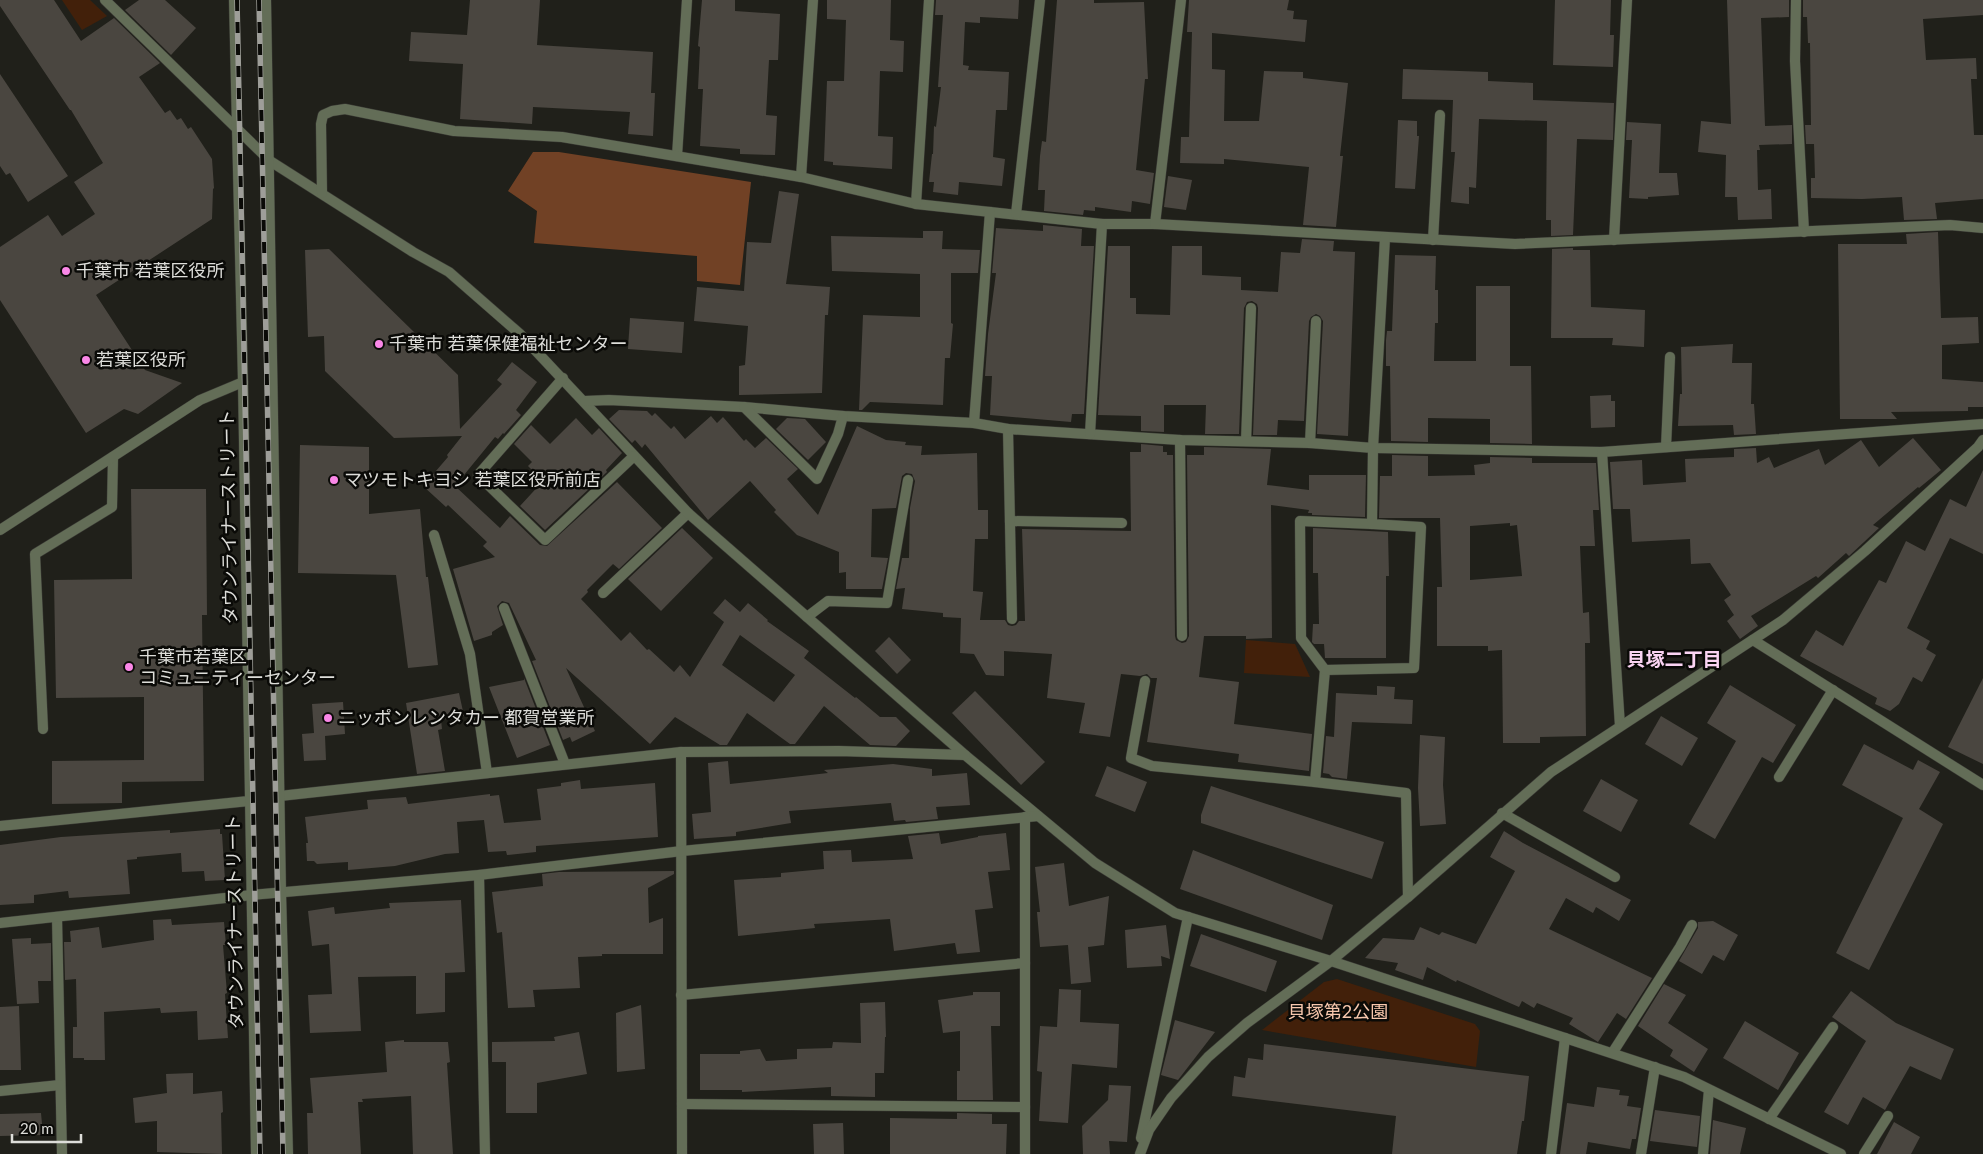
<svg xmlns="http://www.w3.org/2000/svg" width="1983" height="1154" viewBox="0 0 1983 1154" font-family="Lato,'Noto Sans JP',sans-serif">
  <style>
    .green { fill: #42200a }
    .forest { fill: #714125 }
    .building { fill: #4a4640; fill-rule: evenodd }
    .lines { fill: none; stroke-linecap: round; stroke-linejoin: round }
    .service-casing { stroke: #3a3a35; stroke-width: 11 }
    .minor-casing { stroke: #3a3a35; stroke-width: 11 }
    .tertiary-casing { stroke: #3a3a35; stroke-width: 11 }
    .service { stroke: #636d57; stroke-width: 10 }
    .minor { stroke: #636d57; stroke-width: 10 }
    .tertiary { stroke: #636d57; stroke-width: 10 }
    .rail-casing { stroke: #9e9e99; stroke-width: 5.5 }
    .rail { stroke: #0a0a07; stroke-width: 4; stroke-dasharray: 11; stroke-linecap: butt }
    .poi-dot { fill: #fa87e7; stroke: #0a0a07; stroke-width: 2 }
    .labels { text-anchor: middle; stroke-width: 5; stroke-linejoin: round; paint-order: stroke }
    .poi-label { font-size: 18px; fill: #ddddd9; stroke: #0a0a07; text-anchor: start }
    .street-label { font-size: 18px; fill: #ddddd9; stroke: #0a0a07 }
    .park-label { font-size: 18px; fill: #f7c7ad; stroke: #0a0a07 }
    .neighbourhood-label { font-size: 19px; font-weight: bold; fill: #fad3f2; stroke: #0a0a07 }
  </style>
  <rect width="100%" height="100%" fill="#20201a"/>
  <g class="green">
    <path d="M62,0H90L107,16L82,30Z"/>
    <path d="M1246,640L1295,644L1310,677L1244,673Z"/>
    <path d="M1337,979L1475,1024L1480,1031L1476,1067L1262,1030L1324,982Z"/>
  </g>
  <path class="forest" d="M533,152H559L751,182L740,285L697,281V256L534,243L537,211L508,191Z"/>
  <g class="building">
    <path d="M0,0H54L81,41L114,18L160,63L139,77L165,113L170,110L177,120L181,118L188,129L191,127L212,159L214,188L213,189L212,219L96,295L145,370L182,383L138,414L124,409L86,433L0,300V247L48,215L62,236L95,214L74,182L103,163L71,110H70L0,6Z"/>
    <path d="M139,0H165L196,28L171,55L125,10Z"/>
    <path d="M470,0H540L537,45L653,52L651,93H655L653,136L628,134L630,112L533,107L532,124L460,119L463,64L409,61L411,32L467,35Z"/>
    <path d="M702,0H735V11L780,14L778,60H769L766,115L777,116L775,155L740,154V149L700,146L703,89H698L700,47L698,46Z"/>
    <path d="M827,0H891L890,40L904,41L903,72L880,71L878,136L893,137L892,169L833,165V162L824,161L827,81H844L846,20L827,19Z"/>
    <path d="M936,0H1019L1018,19L980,17V23L965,22L963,65L969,66L968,70L1009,72L1007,110H996L993,157L1005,159L1002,186L959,182L958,195L933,192L934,182H929L932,154H933L934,126L936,127L941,87H938L943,15H935Z"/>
    <path d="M1057,0H1094V3L1144,2L1148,79H1145L1136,170L1154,173L1150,204L1132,201L1131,212L1095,207V211L1084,210L1083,215L1044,211L1045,190H1038L1040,156L1042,141L1046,142Z"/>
    <path d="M1189,0H1289L1287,10L1294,11L1293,19L1307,20L1305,42L1212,33V69L1225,70L1224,121H1259L1264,71L1303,72V78L1348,83L1340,156H1343L1336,227L1303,225L1309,167L1224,159V164L1180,163L1181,137H1189L1192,32H1187Z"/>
    <path d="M1555,0H1611L1610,35H1614L1613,67L1553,65Z"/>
    <path d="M1727,0H1789V17L1761,18L1765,126L1792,125V144L1759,145L1760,150H1757L1758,190L1771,189L1772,219L1738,220L1737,197H1725L1726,155L1698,152L1701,121L1731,124Z"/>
    <path d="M1803,0H1983V15L1923,19L1926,60L1976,58L1977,79H1971L1974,135H1983V199L1935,203L1937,219L1904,220L1902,197L1862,199L1811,198V178H1815L1814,144H1806L1805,125H1811L1810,43H1808L1807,17H1803Z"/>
    <path d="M1403,69L1488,72V81L1533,83V100L1614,103L1613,140L1577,139L1573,235L1551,236V220H1546L1547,121L1479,119L1476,188L1469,187V204L1451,202L1455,152H1451L1453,100L1402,99Z"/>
    <path d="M0,74L68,176L28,202L10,173L6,175L0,166Z"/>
    <path d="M1398,120L1417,121V136H1419L1415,189L1395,188Z"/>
    <path d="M1627,122L1661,124L1659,173H1677L1679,195L1648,197V199L1629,198L1632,140H1626Z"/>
    <path d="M1168,176L1192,180L1186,210L1164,207Z"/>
    <path d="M779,191L799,194L786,284L830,287L828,315H825L822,393L739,395V366L745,365L748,326L694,321L697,287L744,291L747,242L771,243Z"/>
    <path d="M1043,225L1082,229L1081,246H1094L1084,414H1072L1071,422L990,415L992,376H985L988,334L996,273H992L996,228L1043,231Z"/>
    <path d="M923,231H943L942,249L980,250L978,273H951V323L953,324L950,358H945L943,405L870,402L862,410H859L863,315L920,317V274L832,271L831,236L923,238Z"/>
    <path d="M1938,232L1941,318L1978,317L1979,343L1942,345V379L1983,382V407H1968V411L1891,412L1897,419H1840L1838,244H1907L1906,234Z"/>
    <path d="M1302,239L1334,241L1333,251L1355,252L1348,436L1317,434L1323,321L1320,316L1316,314L1311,317L1309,321L1304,421L1278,420L1277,435H1253L1258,308L1257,304L1252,301L1247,302L1244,308L1239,434H1205L1206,405H1164V432L1141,431V416L1098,415L1108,246H1130V298H1136V314L1170,315L1172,246H1202V275L1241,277V290L1278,292L1281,252L1300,253Z"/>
    <path d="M1573,248V250H1590L1591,307L1645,310L1644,347L1612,345L1613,338H1551L1552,249Z"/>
    <path d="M329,249L458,375L460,429L502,384L497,380L512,362L537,382L516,410L521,415L504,434L503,433L498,439L495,437L455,486L500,528L510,516L540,545L547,546L617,482L662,528L619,569L613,564L587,590L588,592L581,599L621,641L630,632L647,650L649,649L674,672L680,665L690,677L724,622L713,613L725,599L740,612L748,603L768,620L767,621L809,651L804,658L855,698L856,697L880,717H896L910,731L896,746L870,745L824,706L795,744H790L747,713L727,745H720L675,717L650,744L566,668L595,731L572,742L570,737L563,740L532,661L536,660L509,603L502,601L497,606L503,625L492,632V635L474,641L453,569L495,557L483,546L487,542L448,505L446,507L423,486L448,457L447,455L462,436L394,438L325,371L324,336L308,337L305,250ZM740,635L795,675L774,702L722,665Z"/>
    <path d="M1395,255L1436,256L1435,290H1438V323H1435L1434,361H1476V286H1510V366H1531L1532,444L1490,443V419L1428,418V442L1391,441L1390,366H1386V340L1387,331H1392Z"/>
    <path d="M630,318L684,322L682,353L628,349Z"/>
    <path d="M1733,344L1732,363H1752L1751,404H1754L1756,434L1734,435L1733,425L1678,426L1680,394H1682L1681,347Z"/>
    <path d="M1611,395V401H1615V427L1591,428L1590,396Z"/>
    <path d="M619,410L647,411L652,416L655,413L671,429L674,426L685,439L711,416L717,423L723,417L744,441L746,439L755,448L766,438L798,469L787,479L818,515L857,426L886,440L906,442L905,445L922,446L921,455L977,453L978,510H988V539H975L973,591L983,592L980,620H1005L1008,625L1012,626L1016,625L1019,621H1025L1022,529L1131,531L1130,452H1141V444L1163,446V452H1167V455H1173L1175,636L1176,640L1182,643L1186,642L1189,636L1187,455H1204V447L1271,449L1267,485L1309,490V475H1366L1365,517L1312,515V513H1308L1309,510L1271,505L1272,638L1246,639V636H1204L1199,677L1239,682L1234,724L1312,734L1309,771L1238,762L1239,754L1147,742L1157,678H1151L1147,674L1140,676L1121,674L1110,737L1079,733L1085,703L1047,698L1052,654L1004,651V676L986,675L974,654L960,653L961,618L943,617V613L902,609L905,588L896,589L902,558H909L910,508L915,481L912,474L906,473L902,476L896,508L872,509L871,557L888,558L882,589H846V572L839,573V552L797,535L774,512L776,510L750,481L708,520L645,444L642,448L635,440L632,443L609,419Z"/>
    <path d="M576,418L592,435L599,428L622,453L606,470L607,472L545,530L520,506L543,481L528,466L532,462L514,444L531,425L550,444Z"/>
    <path d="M787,418L805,419L826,442L808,460L776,429Z"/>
    <path d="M1913,438L1941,470L1919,488L1918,487L1873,525L1879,528L1849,556L1846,553L1818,578L1816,576L1751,616L1758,626L1740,639L1727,621L1734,615L1724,600L1731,595L1710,563L1691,564L1690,539L1632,542L1630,509H1613L1610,462L1642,460L1643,485L1686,482L1685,459L1734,457V449L1756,448L1757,463L1769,457L1774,468L1819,449L1825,465L1861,440L1879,467Z"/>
    <path d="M300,445L369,447V514L420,509L426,577H428L438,665L408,668L396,575L298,573Z"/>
    <path d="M1392,455L1428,456V476L1475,475L1474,465L1490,463V457L1532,458V463H1596L1599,510H1593L1595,546H1580L1583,613L1589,612L1590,643H1585L1586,736L1540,737V743H1503L1502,650L1488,651V646H1437V587H1442L1440,518H1379L1380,476H1392ZM1510,523V526L1517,525L1522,576L1470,580V526Z"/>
    <path d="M1983,470V554L1950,538L1907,628L1930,641L1926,649L1936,655L1922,682L1913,677L1899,704L1890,711L1875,704L1877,698L1800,656L1816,630L1843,646L1879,580L1886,583L1906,541L1925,551L1950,499L1966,507Z"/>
    <path d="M131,489H206L207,615H202L204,781L122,782V803L52,804V761L144,760V697L56,698L54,580L132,579Z"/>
    <path d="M682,528L713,558L661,611L628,579Z"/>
    <path d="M1313,528L1388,532L1389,576H1386V658H1325L1324,644H1314L1312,642L1313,624H1319L1318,573H1313Z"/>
    <path d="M889,637L911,660L897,674L875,651Z"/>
    <path d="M524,678L550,745L517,758L489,687L524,680Z"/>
    <path d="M1983,678V764L1948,747Z"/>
    <path d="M1730,685L1796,725L1773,763L1762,757L1715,839L1689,824L1736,741L1707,723Z"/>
    <path d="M1377,686L1395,687L1394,699L1413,700L1412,724L1352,722L1347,779L1332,777L1329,774L1323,773L1326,736L1334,737L1336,693L1377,695Z"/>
    <path d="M975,691L1045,762L1021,785L952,713Z"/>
    <path d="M459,693L464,716L441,720L442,729L438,730L445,771L417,774L406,703Z"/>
    <path d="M343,702L345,734L325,736L326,760L304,761L302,734L314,733L312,704Z"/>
    <path d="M1661,716L1698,738L1682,766L1645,744Z"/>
    <path d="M1420,735L1445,737L1443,785L1446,824L1420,826L1418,788Z"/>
    <path d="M1864,744L1913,770L1918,760L1940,772L1919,809L1943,824L1869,970L1836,953L1903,818L1842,785Z"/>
    <path d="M728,761L730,784L828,773L824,770L893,764L932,769V776L967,773L970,805L936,807L938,819L906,822L905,820L894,821L891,803L789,811L791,823L736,832V836L694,839L692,814L711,812L708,763Z"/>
    <path d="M1107,766L1147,782L1135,812L1095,796Z"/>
    <path d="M1601,779L1638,800L1621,832L1583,811Z"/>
    <path d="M580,780L581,789L655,783L658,837L536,846V852L507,855L506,851L488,852L484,820L457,822L459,853L445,854L395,866L348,870V862L317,864L314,861H307L306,843H308L305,817L368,809L367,800L406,797L408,804L490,794V796L499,795L504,823L541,820L537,789L561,786V783Z"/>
    <path d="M1211,786L1384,842L1372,879L1201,823V815Z"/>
    <path d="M220,829V834H222L225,880L205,881L204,871L182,872L181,853L137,857V859L127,860L130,894L69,898L68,891L34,895V903L0,905V845L61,837L170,830V833Z"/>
    <path d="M1504,831L1523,843L1631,900L1619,921L1596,907L1593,913L1566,898L1549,929L1652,978L1626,1019L1617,1013L1598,1042L1569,1024L1573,1018L1537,1003L1534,1008L1522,1001L1519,1007L1457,980L1456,982L1427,967L1423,980L1395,970L1398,963L1365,958L1383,938L1414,940L1420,927L1439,935L1442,932L1476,944L1515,871L1490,857Z"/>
    <path d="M939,833L941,844L978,837V836L1006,833L1010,870L988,872L993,908L975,910L980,952L957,954L955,943L894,951L890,919L814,924L815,928L738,936L734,880L781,877V873L824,869L823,851L851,850L852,862L913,859L908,836Z"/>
    <path d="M1193,850L1333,905L1322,940L1180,889Z"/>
    <path d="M1064,863L1069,906L1109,896L1104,945L1088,947L1091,982L1071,984L1068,945L1040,947L1037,912H1040L1035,867Z"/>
    <path d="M674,871V874L648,888L649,923L663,918V954H602V956L578,957L580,988L533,990L535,1007L508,1008L502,932L497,933L492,892L543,886L542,874L559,872Z"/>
    <path d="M461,900L465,972L445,973V1012L416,1014V976L358,977L361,1031L310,1033L308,995L332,994L329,944L312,946L308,911L334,907L335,914L390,908L389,903Z"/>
    <path d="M171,919L172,925L224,922L226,945H223L227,993L225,994L228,1038L198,1040L197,1011L161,1013L160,1008L104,1012L105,1060H84V1058H73V1027H77L76,979L65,980L64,942H71L70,931L99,927L102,948L154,940L153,920Z"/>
    <path d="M1713,921L1738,935L1724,961L1713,955L1702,974L1679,961L1698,928V922Z"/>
    <path d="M1166,925L1170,959L1161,956L1162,966L1127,968L1125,930Z"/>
    <path d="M1201,934L1277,961L1266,992L1190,966Z"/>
    <path d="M31,938V944L51,943V981H38L39,1003L17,1004L12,939Z"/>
    <path d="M1664,984L1686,995L1668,1023L1708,1049L1694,1072L1670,1056L1673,1050L1638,1026Z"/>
    <path d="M1059,989L1081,990L1080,1022L1119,1024L1117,1068L1072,1064L1068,1123L1039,1121L1042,1072L1037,1071L1040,1026L1057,1027Z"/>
    <path d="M1851,991L1896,1023L1954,1049L1941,1080L1910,1066L1885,1110L1863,1097L1848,1125L1824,1112L1866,1041L1832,1017Z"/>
    <path d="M973,992H1000V1026H991L993,1100H957V1071H960V1031L943,1033L938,1000L973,995Z"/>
    <path d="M885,1002L886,1037H885L884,1073H875V1097L831,1096V1087L742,1092V1090H700V1054H740V1051L760,1049L766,1061L797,1059V1049L832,1048L833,1042L861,1043L860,1003Z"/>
    <path d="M641,1005L645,1069L617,1072L616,1013Z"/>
    <path d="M19,1006L21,1070H0V1007Z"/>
    <path d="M1175,1020L1215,1032L1178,1080L1161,1075Z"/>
    <path d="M1745,1021L1799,1053L1778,1090L1723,1058Z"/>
    <path d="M579,1032L587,1074L537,1083V1113H506V1062H492V1042L555,1041L554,1037Z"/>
    <path d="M404,1040V1042H448L450,1062L447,1063L453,1154H413L411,1096L362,1099L363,1102H358L361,1154H308L307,1113H313L310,1078L387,1072L385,1042Z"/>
    <path d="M1264,1044L1529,1076L1524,1121H1522L1517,1154H1392L1396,1116L1232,1096L1234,1076L1245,1078L1248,1058L1263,1060Z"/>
    <path d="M193,1073V1094L222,1091L223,1112L221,1113L222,1154L157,1152V1121L135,1123L133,1098L167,1093L166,1074Z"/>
    <path d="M1109,1085L1131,1086L1127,1142L1109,1141L1110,1154H1083L1082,1126L1108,1100Z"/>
    <path d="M1597,1087L1620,1090L1619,1095L1629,1096L1627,1106L1641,1108L1636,1139H1632L1630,1149L1588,1142L1586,1154H1560L1567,1103L1594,1107Z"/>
    <path d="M1655,1110L1700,1116L1697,1147L1650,1141Z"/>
    <path d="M41,1113L43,1135L0,1136V1114Z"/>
    <path d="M957,1113L992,1114V1124H1007L1006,1154H890V1118L957,1119Z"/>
    <path d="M1713,1120L1746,1128L1740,1154H1710Z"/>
    <path d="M1894,1122L1920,1137L1911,1154H1877Z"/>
    <path d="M843,1123L844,1154H814L813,1124Z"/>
  </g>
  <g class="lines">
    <g class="service-casing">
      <g id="service">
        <path d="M1614,240L1627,0"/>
        <path d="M1246,441L1251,308"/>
        <path d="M1310,443L1316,321"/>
        <path d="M1666,447L1670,357"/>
        <path d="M1010,521L1122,523"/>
        <path d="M434,535L470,654L487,773"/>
        <path d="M603,593L688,513"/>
        <path d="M504,608L565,764"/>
        <path d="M807,617L828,601L887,603L908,480"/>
        <path d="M43,729L35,554L112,507L113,457"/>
        <path d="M1779,777L1833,690"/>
        <path d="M1502,813L1615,877"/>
        <path d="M1613,1052L1680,947L1692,925"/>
        <path d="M1769,1119L1833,1027"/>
        <path d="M1551,1154L1565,1038"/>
        <path d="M1641,1154L1655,1067"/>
        <path d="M1703,1154L1709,1090"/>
        <path d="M1864,1154L1888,1116"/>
      </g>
    </g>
    <g class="minor-casing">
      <g id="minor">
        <path d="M105,0L270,161L413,252L449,272L520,334L688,513L965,755L1095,863L1175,913L1331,961L1684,1077L1841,1154"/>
        <path d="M1796,0L1795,61L1804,232"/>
        <path d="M677,156L687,0"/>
        <path d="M801,177L813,0"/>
        <path d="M322,193L321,124L323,115L332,111L345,109L454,131L562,137L801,177L916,204L1102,224H1155L1515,244L1950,225L1983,228"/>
        <path d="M916,204L929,0"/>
        <path d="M1016,214L1040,0"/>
        <path d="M1155,224L1181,0"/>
        <path d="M1433,240L1440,115"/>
        <path d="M563,378L478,475L545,540L634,456"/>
        <path d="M585,401L609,400L744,407L843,416L974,423L1008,429L1180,440L1310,443L1373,448L1437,449L1602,452L1983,424"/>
        <path d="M744,407L817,479L838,434L843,416"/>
        <path d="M974,423L990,212"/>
        <path d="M1008,429L1012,619"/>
        <path d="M1090,434L1102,224"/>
        <path d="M1180,440L1182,636"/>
        <path d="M1602,452L1620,726"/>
        <path d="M1372,524L1300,521L1301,638L1325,670L1315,782L1406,793L1408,897"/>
        <path d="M1753,640L1983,785"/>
        <path d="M1325,670L1414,668L1421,527L1372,524L1373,448L1385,238"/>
        <path d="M1145,681L1131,758L1152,766L1315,782"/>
        <path d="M681,752L682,1154"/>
        <path d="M280,796L681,752L839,751L965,755"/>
        <path d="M0,826L249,801"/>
        <path d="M479,875L485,1154"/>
        <path d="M57,917L62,1154"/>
        <path d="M0,923L252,895L479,875L682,851L1038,816"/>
        <path d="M681,995L1025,963"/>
        <path d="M0,1091L60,1085"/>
        <path d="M682,1104L1025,1107"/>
        <path d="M1141,1138L1188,917"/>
        <path d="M1025,1154V817"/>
        <path d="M1140,1154L1149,1130L1171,1098L1208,1057L1247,1023L1331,961L1408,897L1551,772L1783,620L1865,551L1978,447L1983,440"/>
      </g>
    </g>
    <g class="tertiary-casing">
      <g id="tertiary">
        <path d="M234,0L243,382L256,1154"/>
        <path d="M266,0L281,892L288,1154"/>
        <path d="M0,530L200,400L243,382"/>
      </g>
    </g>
    <use href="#service" class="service"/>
    <use href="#minor" class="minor"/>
    <use href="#tertiary" class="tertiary"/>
    <g class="rail-casing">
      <g id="rail">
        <path d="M237,0L260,1154"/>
        <path d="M259,0L283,1154"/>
      </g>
    </g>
    <use href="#rail" class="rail"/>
  </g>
  <g class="poi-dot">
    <circle cx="66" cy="271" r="5"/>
    <circle cx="379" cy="344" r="5"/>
    <circle cx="86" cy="360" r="5"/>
    <circle cx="334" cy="480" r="5"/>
    <circle cx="129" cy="667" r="5"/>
    <circle cx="328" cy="718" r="5"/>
  </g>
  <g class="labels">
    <g class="poi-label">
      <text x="76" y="277">千葉市 若葉区役所</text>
      <text x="389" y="350">千葉市 若葉保健福祉センター</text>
      <text x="96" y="366">若葉区役所</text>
      <text x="344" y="486">マツモトキヨシ 若葉区役所前店</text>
      <text x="139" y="663">千葉市若葉区<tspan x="139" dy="21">コミュニティーセンター</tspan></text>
      <text x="338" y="724">ニッポンレンタカー 都賀営業所</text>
    </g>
    <g class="street-label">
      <text transform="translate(229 517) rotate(-91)" y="6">タウンライナーストリート</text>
      <text transform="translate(235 922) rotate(-91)" y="6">タウンライナーストリート</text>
    </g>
    <g class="park-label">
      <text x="1338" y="1018">貝塚第2公園</text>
    </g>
    <g class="neighbourhood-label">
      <text x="1674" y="666">貝塚二丁目</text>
    </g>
  </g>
  <path d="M12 1134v8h69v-8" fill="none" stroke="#ddddd9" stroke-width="2.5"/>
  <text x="20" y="1134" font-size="15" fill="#ddddd9" stroke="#0a0a07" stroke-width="4" paint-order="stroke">20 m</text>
</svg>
